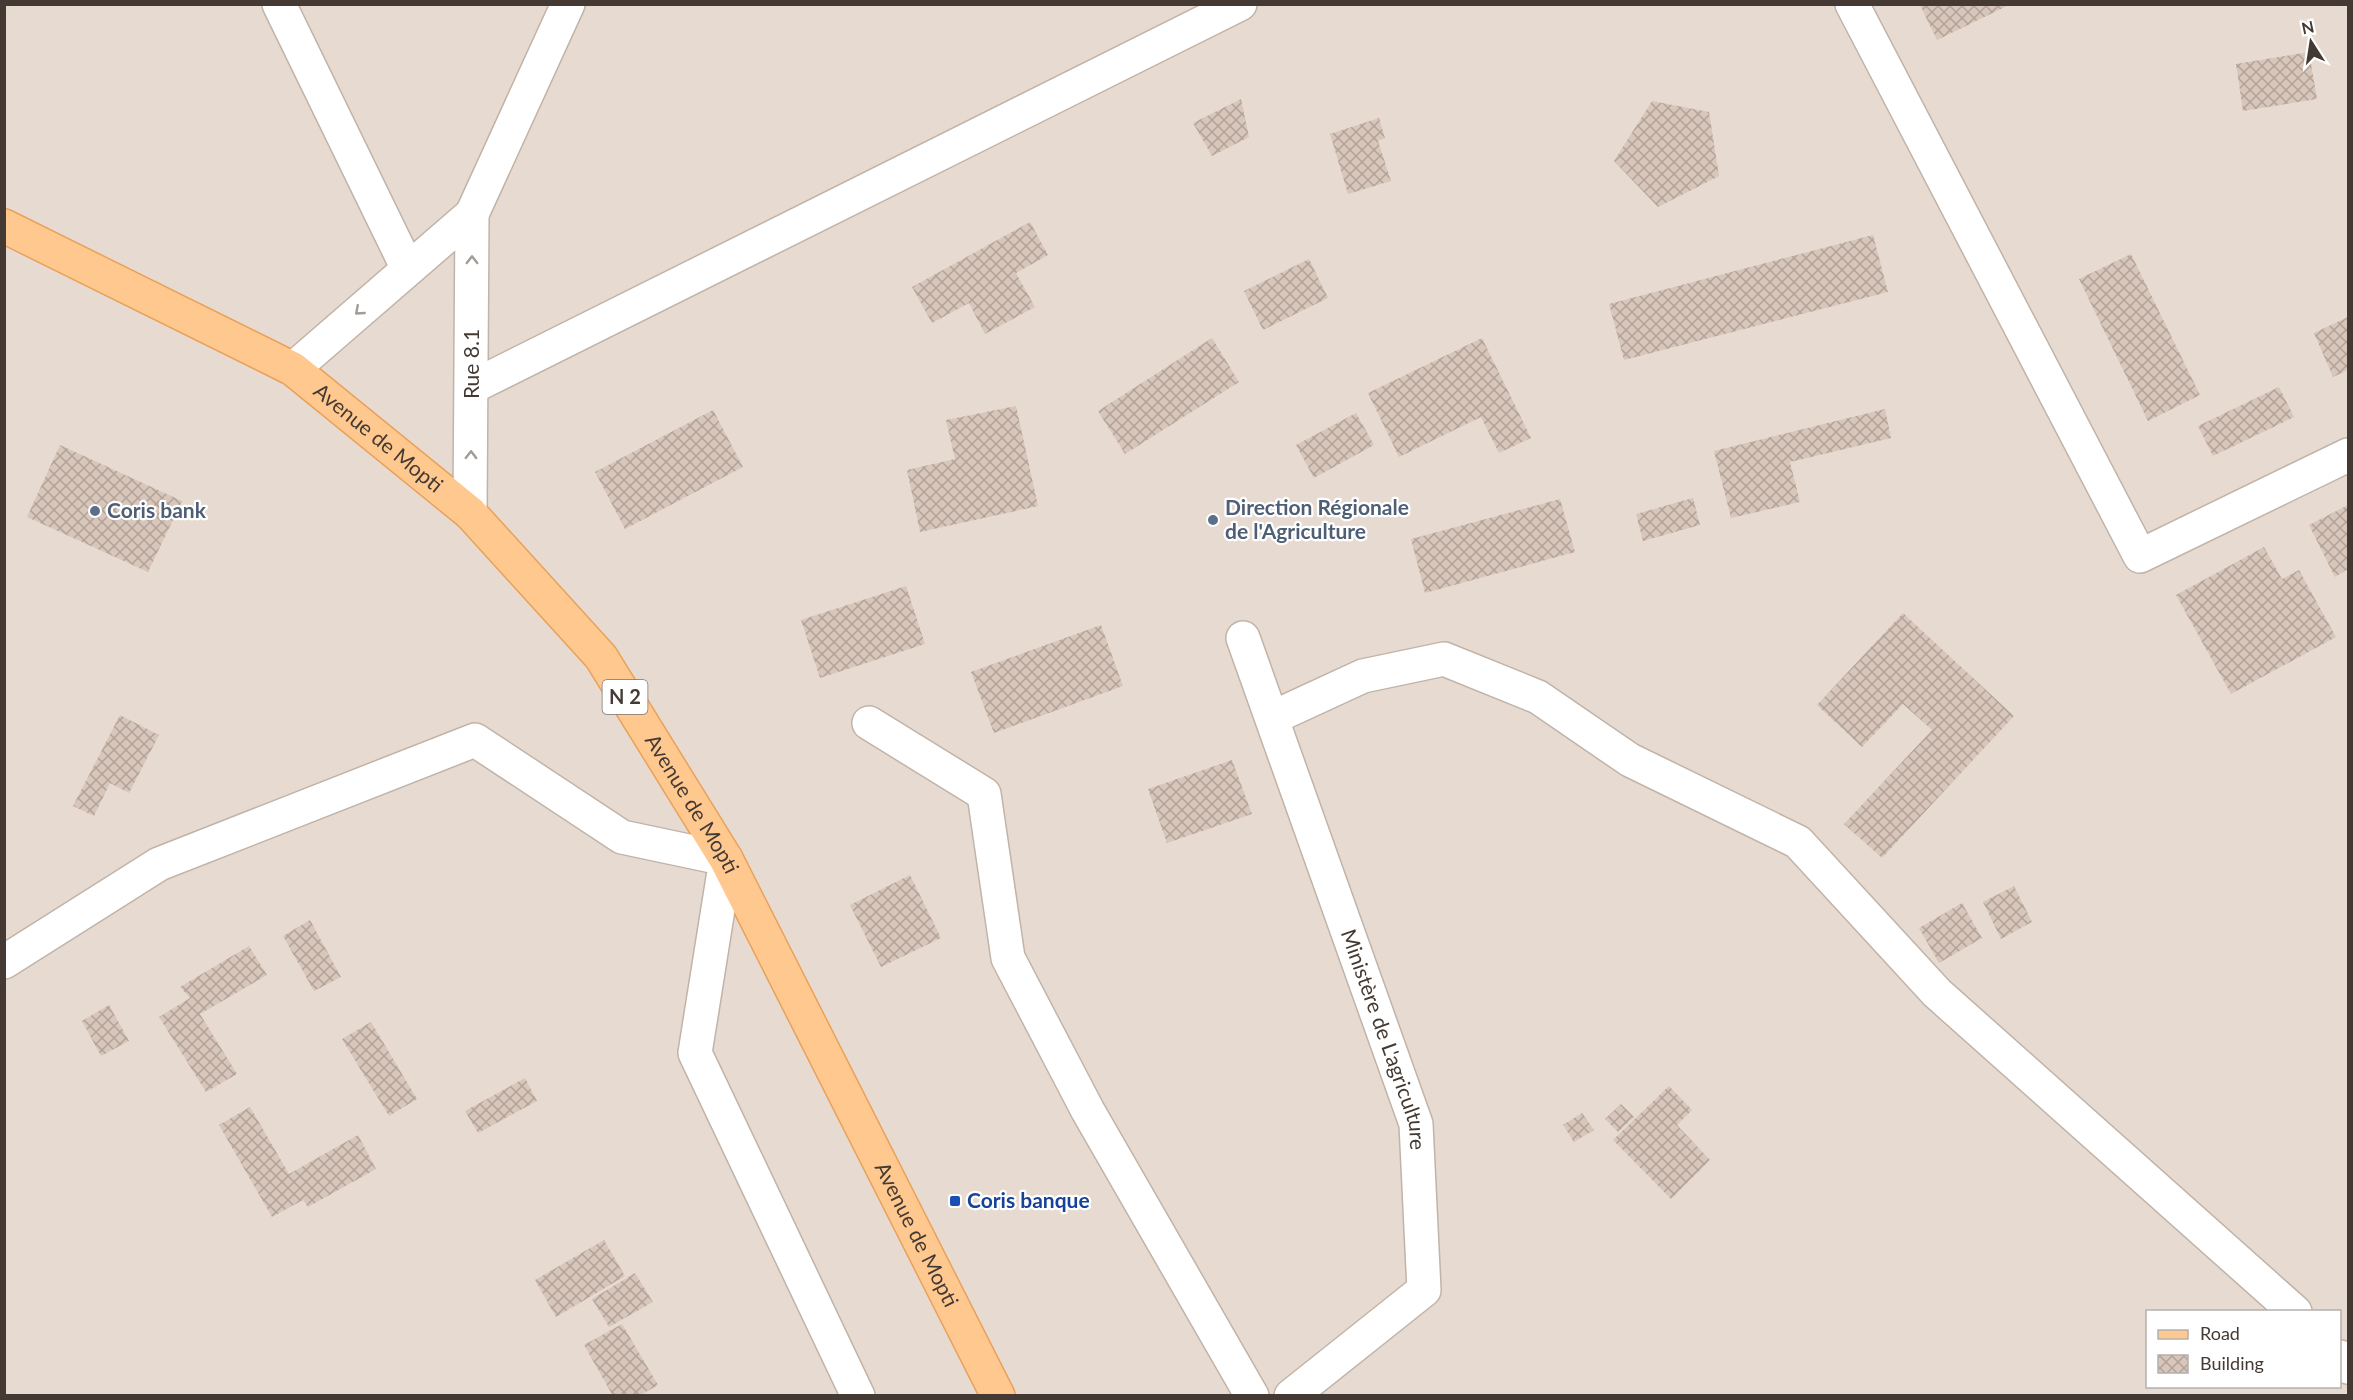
<svg xmlns="http://www.w3.org/2000/svg" width="2353" height="1400" viewBox="0 0 2353 1400" font-family="Lato,sans-serif">
  <style>
    .residential { fill: #e7dbd1; fill-rule: evenodd }
    .building { fill: url(#building-cross-hatch) }
    .lines { fill: none; stroke-linecap: round; stroke-linejoin: round }
    .minor-casing { stroke: #c1b3a8; stroke-width: 36 }
    .primary-casing { stroke: #e9a15a; stroke-width: 36 }
    .minor { stroke: #fff; stroke-width: 33 }
    .primary { stroke: #ffc88f; stroke-width: 33 }
    .oneway { stroke: #a29c99 }
    .service-dot { fill: #5c6f8a; stroke: #fff; stroke-width: 2 }
    .transit-dot { fill: #1a4fb4; stroke: #fff; stroke-width: 2 }
    .labels { text-anchor: middle; stroke-width: 4.5; stroke-linejoin: round; paint-order: stroke }
    .shield { fill: #fff; stroke: #7c7570; stroke-width: 1.5 }
    .shield-label { font-size: 20px; font-weight: bold; fill: #443a33 }
    .street-label { font-size: 21px; fill: #443a33; stroke: #fff }
    .service-label { font-size: 21px; font-weight: bold; fill: #4e5e75; stroke: #fff; text-anchor: start }
    .transit-label { font-size: 21px; font-weight: bold; fill: #164399; stroke: #fff; text-anchor: start }
  </style>
  <defs>
    <pattern id="building-cross-hatch" width="8" height="8" patternUnits="userSpaceOnUse" patternTransform="scale(1.5)"><rect width="8" height="8" fill="#d8c6bb"/><path d="M0 0l8 8M0 8l8-8" fill="none" stroke="#b1a299"/></pattern>
  </defs>
  <rect width="100%" height="100%" fill="#f2ebe3"/>
  <path class="residential" d="M5,5H2348V1395L5,1396ZM2148,1312H2340V1386H2148Z"/>
  <g class="building">
    <path d="M1920,5H2009L1937,40Z"/>
    <path d="M2309,52L2317,99L2243,111L2236,64Z"/>
    <path d="M1241,99L1249,137L1212,156L1193,123Z"/>
    <path d="M1652,101L1709,112L1719,176L1658,207L1614,161Z"/>
    <path d="M1379,118L1385,138L1378,141L1391,181L1348,194L1330,134Z"/>
    <path d="M1030,222L1048,255L1016,273L1035,307L985,334L969,303L932,323L912,287Z"/>
    <path d="M1873,235L1888,292L1624,360L1609,304Z"/>
    <path d="M2131,254L2200,395L2148,421L2079,279Z"/>
    <path d="M1309,259L1328,298L1263,330L1244,291Z"/>
    <path d="M2348,317V370L2333,377L2314,333Z"/>
    <path d="M1212,338L1239,382L1125,454L1098,411Z"/>
    <path d="M1482,338L1531,438L1499,453L1481,417L1399,457L1368,393Z"/>
    <path d="M2279,387L2294,417L2213,456L2198,426Z"/>
    <path d="M1016,406L1038,506L920,532L907,470L955,459L946,420Z"/>
    <path d="M1885,409L1891,438L1790,462L1800,502L1731,518L1714,451Z"/>
    <path d="M713,410L743,467L625,529L595,472Z"/>
    <path d="M1356,413L1374,445L1314,478L1296,445Z"/>
    <path d="M60,445L182,501L148,572L27,517Z"/>
    <path d="M1693,498L1700,525L1643,541L1636,514Z"/>
    <path d="M1560,499L1575,552L1425,593L1411,539Z"/>
    <path d="M2348,505V569L2335,577L2309,525Z"/>
    <path d="M2264,547L2282,579L2299,570L2336,637L2231,694L2176,595Z"/>
    <path d="M906,586L925,644L820,678L801,620Z"/>
    <path d="M1903,613L2014,716L1882,858L1844,824L1932,730L1903,704L1862,747L1817,705Z"/>
    <path d="M1101,625L1123,686L994,733L971,672Z"/>
    <path d="M120,715L159,735L129,793L110,783L94,816L73,806Z"/>
    <path d="M1232,760L1252,814L1167,843L1148,789Z"/>
    <path d="M910,875L941,938L881,967L850,905Z"/>
    <path d="M2014,886L2032,922L2001,939L1983,902Z"/>
    <path d="M1962,903L1982,938L1939,963L1919,928Z"/>
    <path d="M310,920L341,977L314,991L283,936Z"/>
    <path d="M249,946L267,975L200,1014L237,1074L206,1092L159,1017L190,998L180,987Z"/>
    <path d="M109,1005L129,1041L101,1056L82,1021Z"/>
    <path d="M371,1022L417,1099L389,1116L342,1039Z"/>
    <path d="M525,1078L537,1101L478,1133L465,1111Z"/>
    <path d="M1669,1086L1692,1110L1677,1125L1710,1160L1671,1199L1613,1140Z"/>
    <path d="M1621,1104L1634,1117L1618,1132L1605,1119Z"/>
    <path d="M250,1107L289,1174L358,1135L376,1169L308,1207L303,1200L272,1217L219,1125Z"/>
    <path d="M1582,1113L1594,1130L1574,1142L1563,1125Z"/>
    <path d="M604,1240L625,1276L556,1317L535,1280Z"/>
    <path d="M635,1273L653,1302L609,1327L592,1299Z"/>
    <path d="M622,1324L658,1385L639,1396H613L584,1345Z"/>
  </g>
  <g class="lines">
    <g class="minor-casing">
      <g id="minor">
        <path d="M279,4L408,269"/>
        <path d="M1852,4L2140,556L2348,455"/>
        <path d="M472,214L568,4"/>
        <path d="M293,369L472,214L470,513"/>
        <path d="M472,387L1240,4"/>
        <path id="s1" d="M1243,638L1416,1124L1424,1290L1291,1396"/>
        <path d="M1272,718L1363,676L1444,659L1538,697L1630,760L1798,842L1937,993L2295,1312"/>
        <path d="M869,723L984,794L1008,958L1088,1111L1252,1396"/>
        <path d="M4,962L159,864L475,740L622,837L726,859L695,1053L858,1396"/>
        <path d="M2340,1357L2348,1367"/>
      </g>
    </g>
    <g class="primary-casing">
      <g id="primary">
        <path id="s2" d="M4,226L293,369L470,513L601,657L726,859L998,1396"/>
      </g>
    </g>
    <use href="#minor" class="minor"/>
    <use href="#primary" class="primary"/>
  </g>
  <defs><path id="oneway-chevron" d="M-2-3.5L2.5 0L-2 3.5" fill="none" stroke-width="1.6" stroke-linecap="round" stroke-linejoin="round" transform="scale(1.5)"/></defs>
  <g class="oneway">
    <use href="#oneway-chevron" transform="translate(472 260) rotate(-90)"/>
    <use href="#oneway-chevron" transform="translate(359 311) rotate(139)"/>
    <use href="#oneway-chevron" transform="translate(471 455) rotate(-89)"/>
  </g>
  <g class="service-dot">
    <circle cx="95" cy="511" r="6"/>
    <circle cx="1213" cy="520" r="6"/>
  </g>
  <rect class="transit-dot" x="949" y="1195" width="12" height="12" rx="3"/>
  <g class="labels">
    <rect class="shield" x="602.5" y="680" width="45" height="34" rx="4.5"/>
    <g class="shield-label">
      <text x="625" y="704">N 2</text>
    </g>
    <g class="street-label">
      <text transform="translate(472 364) rotate(-90)" y="7">Rue 8.1</text>
      <text dy="7" stroke="none"><textPath href="#s2" startOffset="432">Avenue de Mopti</textPath></text>
      <text dy="7" stroke="none"><textPath href="#s2" startOffset="918">Avenue de Mopti</textPath></text>
      <text dy="7" stroke="none"><textPath href="#s1" startOffset="426">Ministère de L'agriculture</textPath></text>
      <text dy="7" stroke="none"><textPath href="#s2" startOffset="1404">Avenue de Mopti</textPath></text>
    </g>
    <g class="service-label">
      <text x="1225" y="515">Direction Régionale<tspan x="1225" dy="24">de l'Agriculture</tspan></text>
      <text x="107" y="518">Coris bank</text>
    </g>
    <g class="transit-label">
      <text x="967" y="1208">Coris banque</text>
    </g>
  </g>
  <rect width="2353" height="1400" fill="none" stroke="#443a33" stroke-width="12"/>
  <rect x="2146" y="1310" width="195" height="78" fill="#ffffff" stroke="#b4b0ad" stroke-width="1.5"/>
  <rect x="2158" y="1330" width="30" height="9" fill="#ffc88f" stroke="#b4b0ad" stroke-width="1.5"/>
  <text x="2200" y="1340" font-size="18" fill="#443a33">Road</text>
  <rect x="2158" y="1355" width="30" height="18" fill="url(#building-cross-hatch)" stroke="#b4b0ad" stroke-width="1.5"/>
  <text x="2200" y="1370" font-size="18" fill="#443a33">Building</text>
  <g transform="translate(2311 42) rotate(348)" stroke="#ffffff" stroke-width="4.5" paint-order="stroke">
  <path d="M0-4.5L10 22L0 15L-10 22Z" fill="#443a33"/>
  <text y="-9" font-size="16" font-weight="bold" text-anchor="middle" fill="#443a33">N</text>
  </g>
</svg>
